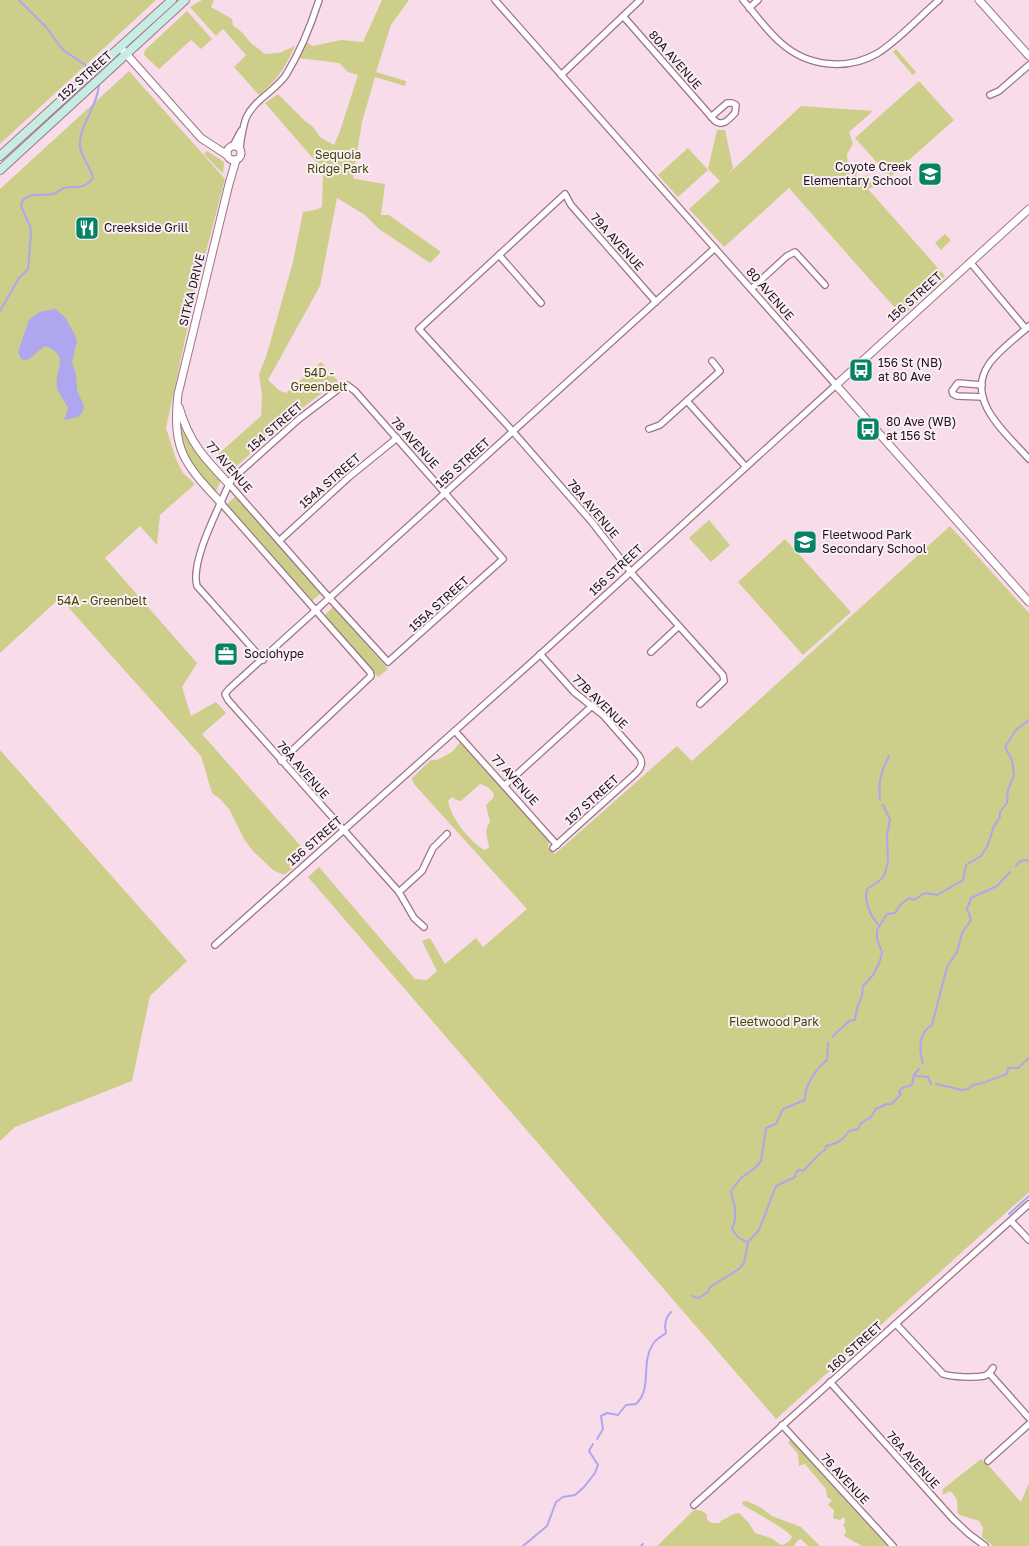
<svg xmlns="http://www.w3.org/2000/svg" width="1029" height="1546" viewBox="0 0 1029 1546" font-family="'Golos Text',sans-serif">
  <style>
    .green { fill: #cdce8a; fill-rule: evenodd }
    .water { fill: #aea6ef }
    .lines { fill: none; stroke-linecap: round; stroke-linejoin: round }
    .stream { stroke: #aea6ef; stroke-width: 2 }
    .minor-casing { stroke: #9e7388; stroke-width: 8 }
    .tertiary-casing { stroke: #9e7388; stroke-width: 9 }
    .secondary-casing { stroke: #9e7388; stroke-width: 10 }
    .minor { stroke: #fff; stroke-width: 5.5 }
    .tertiary { stroke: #fff; stroke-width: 7 }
    .secondary { stroke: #c7ece1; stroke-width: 8 }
    .labels { text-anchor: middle; stroke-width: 4; stroke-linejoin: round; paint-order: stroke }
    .street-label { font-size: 12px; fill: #211119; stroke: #f9eff4 }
    .park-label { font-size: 12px; fill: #454402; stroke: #f9eff4 }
    .poi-label { font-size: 12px; fill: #211119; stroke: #f9eff4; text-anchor: start }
  </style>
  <rect width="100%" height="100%" fill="#f9dce9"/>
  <g class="green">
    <path d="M0,0H156L0,144Z"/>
    <path d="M202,0H214L211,7L232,19L233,26C243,31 244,36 251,43C255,47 260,49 264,54L279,53L295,46C284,69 279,78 259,95L234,67L246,55L223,29L216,36L190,7Z"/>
    <path d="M382,0H409L391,25L376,72L406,81L405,86L375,77L362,122L353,177L355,179L385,184L381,215H389L441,252L430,263L379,229L365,215L337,198L320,286L268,380L280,391L286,393L321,362L338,381L297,412L229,473L215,457L261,416L262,395L259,374L266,357L293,262L303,212L315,210L322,207L323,170L265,103L278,94L305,121L313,127L320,137L334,145L340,131L358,75L348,72L339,63L298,58L306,42L313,46L341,40L363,42Z"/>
    <path d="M187,11L212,39L201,49L191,40L159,69L144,55L145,50Z"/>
    <path d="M896,49L916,72L912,75L911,73L893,52Z"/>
    <path d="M129,71L225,179L194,298L166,428L176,459L183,473L195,484L160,515L157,545L140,526L105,558L197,663L182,687L191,716L216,702L226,713L202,734L306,852L294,862L293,868L284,875L273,870L253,851L244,839L229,809L220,799L212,793L201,756L60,598L0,653V189Z"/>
    <path d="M919,81L954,120L890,177L855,138Z"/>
    <path d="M801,106L873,111L849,132L853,144L847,154L848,165L851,164L856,167L858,170L856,176L859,178L868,175L873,187L868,189L945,276L902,316L789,188L724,247L689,209L720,181L708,169L717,130H725L733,168L726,176Z"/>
    <path d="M688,148L708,170L678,197L658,175Z"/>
    <path d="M207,151L224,162L223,174L204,154Z"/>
    <path d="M945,234L951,240L941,250L935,243Z"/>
    <path d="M179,417C188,444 203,459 221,480L215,494L188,460L179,437Z"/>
    <path d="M236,496L321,593L312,601L226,505Z"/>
    <path d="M709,520L730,545L711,562L689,538Z"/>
    <path d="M950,526L1029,613V1192L776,1419L308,877L319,867L415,979L427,980L437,971L422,941L430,938L445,964L476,938L483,947L527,909L414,784L412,778L431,760H437L452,752L461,741L549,839L548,848L555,854L677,746L692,761ZM480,784L488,787L494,794L493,798L486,805L490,822C483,831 488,838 489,848L484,850C468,839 452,820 448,801L452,797L456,800L461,801Z"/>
    <path d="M785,539L851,612L803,655L738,582Z"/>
    <path d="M333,607L388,669L378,677L324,616Z"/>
    <path d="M0,750L187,961L150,996L132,1081L15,1127L0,1141Z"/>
    <path d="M791,1440L793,1442L888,1546H862L844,1536L846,1531L843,1524L845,1523V1518H842L840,1520L833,1518L834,1510L828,1505L832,1500L827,1497L826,1489L805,1464L799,1466L798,1454L788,1442Z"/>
    <path d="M981,1459L989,1466L1021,1502L1029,1483V1546H993L982,1537L983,1528L979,1521L960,1515L957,1512C958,1502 958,1498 950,1491L942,1495L943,1489Z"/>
    <path d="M747,1501L760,1507L772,1516L801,1527L820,1546H808L801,1539L798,1540L794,1546H657L695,1509L704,1512L707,1515V1520L712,1523H719L722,1520C729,1518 732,1513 739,1513L749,1523L755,1533L771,1538L781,1545C786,1544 789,1542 792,1537C788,1530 753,1511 743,1505L742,1502Z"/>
  </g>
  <path class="water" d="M55,309L65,317L75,335L77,341L72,362L76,375L77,390L84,406L82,413L78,417L64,420L68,408C65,401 59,395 57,387C54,370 71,356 46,346C36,350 31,364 21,359L18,352L29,320L39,312Z"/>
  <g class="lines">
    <g class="stream">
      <path d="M19,0L46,27L63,50L84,64L91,72"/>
      <path d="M0,311L19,278L28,269L31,233L30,226L21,206L23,200C31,192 43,196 53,194C58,193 60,189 64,188C76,185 83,191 93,178C91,167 80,157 80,145C79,125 98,106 99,84"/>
      <path d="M880,800C878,782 881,771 889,756"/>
      <path d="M1016,866C1019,861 1023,859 1029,861"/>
      <path d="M879,925C870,917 864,900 867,889L879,881L884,876L888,863L887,835L890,820L883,805"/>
      <path d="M833,1037C837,1030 844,1027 849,1021L855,1020L857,1008L862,996L863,986L873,975L880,961L882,952L877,939V930L887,914L895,913L901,904L909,898L914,900L925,893L937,895L963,880L966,865L981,856L987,847L994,826L1000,817V812L1007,803L1008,790L1014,775L1012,760L1005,747L1016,730L1029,720"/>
      <path d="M923,1064C919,1050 918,1033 932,1025L947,967L957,952L962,933L971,920L967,909L971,898L997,886L1010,872"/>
      <path d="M916,1076L928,1077L931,1084"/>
      <path d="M936,1084L962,1090L968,1089L973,1085C982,1085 997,1077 1007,1074L1008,1068H1018L1029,1058"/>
      <path d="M1009,1214L1029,1196"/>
      <path d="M748,1242L759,1230L776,1186L795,1177L796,1172L800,1170L803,1171C811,1164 816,1155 825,1150L826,1146C837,1143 843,1141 849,1131L858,1129L861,1123L871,1117L876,1109L887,1104H892L901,1094L899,1092L902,1088L912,1085L914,1075L919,1069"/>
      <path d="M692,1296L699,1298L708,1292L710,1287L739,1269L744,1263L748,1243L738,1237L732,1229L735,1220V1208L731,1191L741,1178L755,1168L761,1161L766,1128L776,1124L783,1109L805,1100C804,1086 816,1069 827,1060L828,1043"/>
      <path d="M597,1439L603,1429L601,1416L607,1413L618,1415L626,1405L636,1404C653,1388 640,1363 653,1344C656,1339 662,1336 666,1333C664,1325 665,1318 671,1312"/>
      <path d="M523,1546L547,1526L556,1502L563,1497L575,1495L584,1487L595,1473L598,1465L589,1451L593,1444"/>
      <path d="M641,1546L643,1544"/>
    </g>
    <g class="minor-casing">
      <g id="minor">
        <path d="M743,0C755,14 767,31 781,43C808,67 847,71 878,53C900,39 919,17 939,0"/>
        <path d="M749,8L758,0"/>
        <path d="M623,16L715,121C723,127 729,119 735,113L736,105L732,103H727L711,117"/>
        <path d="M561,75L640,0"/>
        <path d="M990,95L999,91L1029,65"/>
        <path d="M233,146L241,131"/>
        <path d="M240,148C241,139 243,127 246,118C254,100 275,91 286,75C300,52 311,25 319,0"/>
        <path d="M499,255L541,303"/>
        <path d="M970,262L1026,329"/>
        <path d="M751,289L787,256L795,252L825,285"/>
        <path d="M656,302L571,205L565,194L419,329L508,426L591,521L634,576L723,675L724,681L700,704"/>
        <path d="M1029,326C1016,338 999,350 989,364C964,400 1007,434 1029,459"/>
        <path d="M982,385L958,383L952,391L953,394L957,396L983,397"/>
        <path d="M687,401L746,467"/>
        <path d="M649,429L660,425L720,371L712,361"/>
        <path d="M229,484L324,592L388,662L503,559L355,391L347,385L341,387L299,419L232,479L229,484C219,508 190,561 197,586L263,660"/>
        <path d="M221,503L370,672L371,676L281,761"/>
        <path d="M279,541L349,477L397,438"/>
        <path d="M651,652L679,626"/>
        <path d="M540,654L574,692L603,715L639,756C644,763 641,768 636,773L553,848"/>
        <path d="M455,731L557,845"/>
        <path d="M504,786L592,706"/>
        <path d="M399,892L422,871L433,848L447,834"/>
        <path d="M424,927L414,918L399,892L228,700L225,694L229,689L715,248"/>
        <path d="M215,945L533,661L836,385L495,0"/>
        <path d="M1011,1221L1029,1240"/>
        <path d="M896,1324L943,1374C952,1377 974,1378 984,1376C989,1375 990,1372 993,1368"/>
        <path d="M990,1374L1029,1418"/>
        <path d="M830,1382L953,1519L969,1534L985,1546"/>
        <path d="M782,1425L893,1546"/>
        <path d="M988,1461L1029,1424"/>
        <path d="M694,1505L1029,1204"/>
      </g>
    </g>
    <g class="tertiary-casing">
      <g id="tertiary">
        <path d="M979,0L1029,56"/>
        <path d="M120,47L201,138L227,155"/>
        <circle cx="234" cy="153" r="7"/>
        <path d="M1029,209L836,385L1029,602"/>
        <path d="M179,407C189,442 204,458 229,484"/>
        <path d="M221,503C184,463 172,451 178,394L229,184L236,160"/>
      </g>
    </g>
    <g class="secondary-casing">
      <g id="secondary">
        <path d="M0,156L172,0"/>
        <path d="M0,170L185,0"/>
      </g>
    </g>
    <use href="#minor" class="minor"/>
    <use href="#tertiary" class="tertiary"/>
    <use href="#secondary" class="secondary"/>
  </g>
  <defs>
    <g id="school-square" transform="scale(1.25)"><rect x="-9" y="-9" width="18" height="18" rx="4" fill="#058364" stroke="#f9eff4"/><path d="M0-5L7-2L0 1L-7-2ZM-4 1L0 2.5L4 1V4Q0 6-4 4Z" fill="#fff"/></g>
    <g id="restaurant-square" transform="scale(1.25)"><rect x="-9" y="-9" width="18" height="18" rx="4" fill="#058364" stroke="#f9eff4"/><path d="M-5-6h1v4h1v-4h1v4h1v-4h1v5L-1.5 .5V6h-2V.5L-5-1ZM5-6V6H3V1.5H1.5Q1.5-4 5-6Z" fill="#fff"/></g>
    <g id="bus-square" transform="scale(1.25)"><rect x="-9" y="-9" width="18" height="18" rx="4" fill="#058364" stroke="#f9eff4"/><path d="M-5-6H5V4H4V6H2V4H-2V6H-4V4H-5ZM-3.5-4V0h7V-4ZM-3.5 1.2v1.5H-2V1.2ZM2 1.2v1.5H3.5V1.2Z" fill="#fff"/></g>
    <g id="office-square" transform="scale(1.25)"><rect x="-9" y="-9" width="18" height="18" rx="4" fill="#058364" stroke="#f9eff4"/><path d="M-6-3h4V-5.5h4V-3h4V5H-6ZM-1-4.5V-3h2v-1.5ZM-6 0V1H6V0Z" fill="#fff"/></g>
  </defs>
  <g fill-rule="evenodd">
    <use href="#school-square" x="930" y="174"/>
    <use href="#restaurant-square" x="87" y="228"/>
    <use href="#bus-square" x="861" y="370"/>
    <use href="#bus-square" x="868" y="429"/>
    <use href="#school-square" x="805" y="542"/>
    <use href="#office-square" x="226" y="654"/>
  </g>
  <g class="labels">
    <g class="street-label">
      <text transform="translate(675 60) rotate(49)" y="4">80A AVENUE</text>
      <text transform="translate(85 76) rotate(-42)" y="4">152 STREET</text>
      <text transform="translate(617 242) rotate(48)" y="4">79A AVENUE</text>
      <text transform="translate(192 290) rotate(-76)" y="4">SITKA DRIVE</text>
      <text transform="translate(770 294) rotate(49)" y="4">80 AVENUE</text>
      <text transform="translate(915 297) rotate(-42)" y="4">156 STREET</text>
      <text transform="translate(275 427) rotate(-41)" y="4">154 STREET</text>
      <text transform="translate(415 443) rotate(48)" y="4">78 AVENUE</text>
      <text transform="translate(463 463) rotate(-42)" y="4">155 STREET</text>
      <text transform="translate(229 467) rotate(49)" y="4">77 AVENUE</text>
      <text transform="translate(330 481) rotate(-41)" y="4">154A STREET</text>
      <text transform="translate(593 509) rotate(50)" y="4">78A AVENUE</text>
      <text transform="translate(616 570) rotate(-43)" y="4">156 STREET</text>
      <text transform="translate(439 604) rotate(-42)" y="4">155A STREET</text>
      <text transform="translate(600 702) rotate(44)" y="4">77B AVENUE</text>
      <text transform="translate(303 770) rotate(49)" y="4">76A AVENUE</text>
      <text transform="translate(515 780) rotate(48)" y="4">77 AVENUE</text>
      <text transform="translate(592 800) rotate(-42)" y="4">157 STREET</text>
      <text transform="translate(315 841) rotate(-41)" y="4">156 STREET</text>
      <text transform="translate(855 1347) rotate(-42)" y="4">160 STREET</text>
      <text transform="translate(913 1460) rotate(48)" y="4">76A AVENUE</text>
      <text transform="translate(845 1479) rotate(47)" y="4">76 AVENUE</text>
    </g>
    <g class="park-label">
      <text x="338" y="159">Sequoia<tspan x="338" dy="14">Ridge Park</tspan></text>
      <text x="319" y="377">54D -<tspan x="319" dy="14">Greenbelt</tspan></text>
      <text x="102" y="605">54A - Greenbelt</text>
      <text x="774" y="1026">Fleetwood Park</text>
    </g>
    <g class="poi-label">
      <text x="912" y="171" text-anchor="end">Coyote Creek<tspan x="912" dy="14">Elementary School</tspan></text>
      <text x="104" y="232">Creekside Grill</text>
      <text x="878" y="367">156 St (NB)<tspan x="878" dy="14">at 80 Ave</tspan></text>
      <text x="886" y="426">80 Ave (WB)<tspan x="886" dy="14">at 156 St</tspan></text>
      <text x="822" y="539">Fleetwood Park<tspan x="822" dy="14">Secondary School</tspan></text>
      <text x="244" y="658">Sociohype</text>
    </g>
  </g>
</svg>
